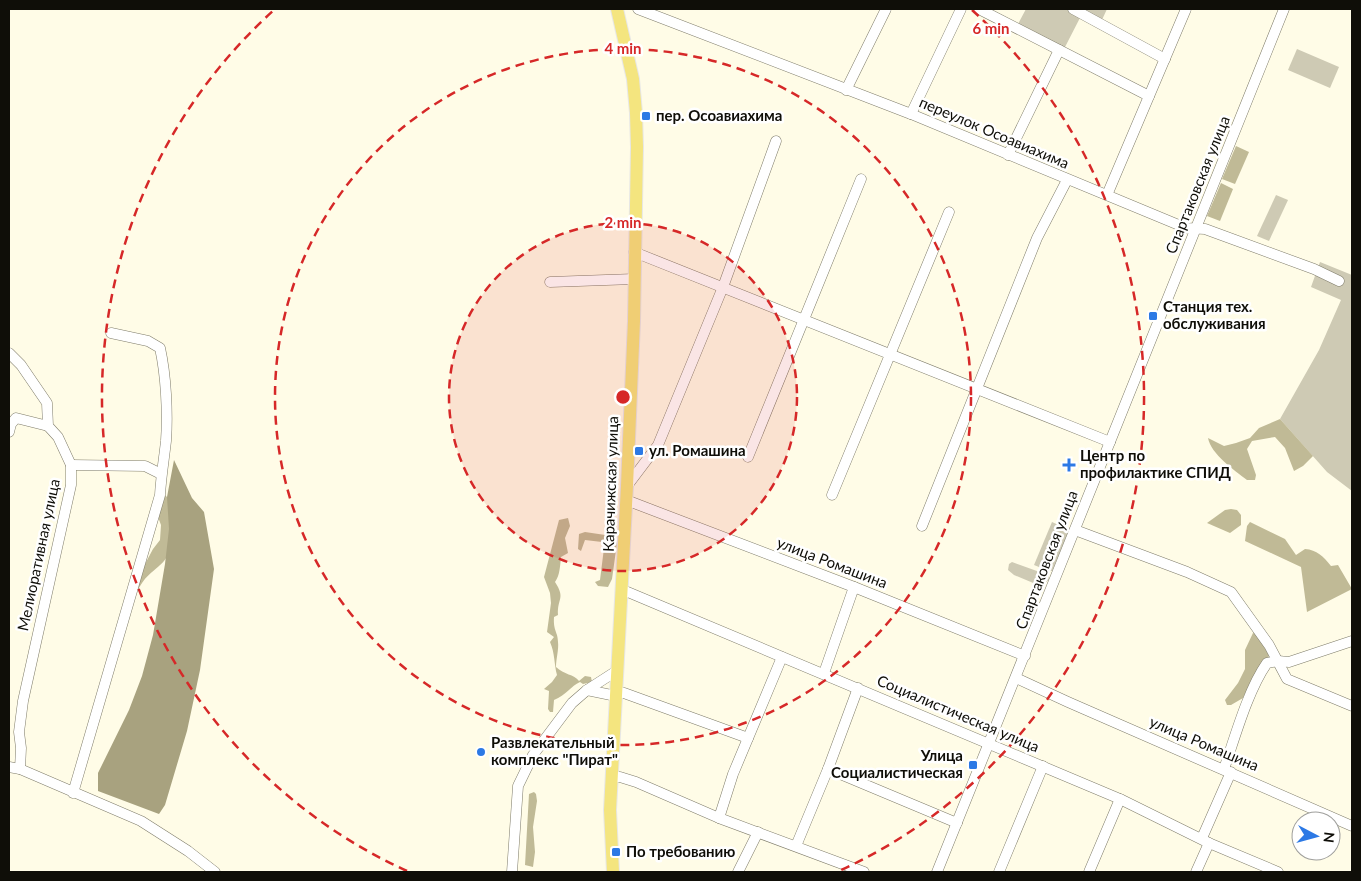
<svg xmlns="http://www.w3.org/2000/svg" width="1361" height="881" viewBox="0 0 1361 881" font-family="Lato,sans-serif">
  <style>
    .green { fill: #cecab4 }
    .forest { fill: #c0ba96 }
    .water { fill: #a8a27f }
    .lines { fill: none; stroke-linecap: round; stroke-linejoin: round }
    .minor-casing { stroke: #7f7c6a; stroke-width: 11 }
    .major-casing { stroke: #e7e7e6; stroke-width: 14 }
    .minor { stroke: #fff; stroke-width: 10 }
    .major { stroke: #f4e57f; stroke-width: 12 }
    .ring { fill: none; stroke: #d62828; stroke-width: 2.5; stroke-dasharray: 9 6 }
    .poi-dot { fill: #2c79e5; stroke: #fff; stroke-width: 2 }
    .labels { text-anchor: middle; stroke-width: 5; stroke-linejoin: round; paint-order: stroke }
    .poi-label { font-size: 15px; font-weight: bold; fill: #0f0e08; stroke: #fff; text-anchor: start }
    .street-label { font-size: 15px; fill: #0f0e08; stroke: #fff }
    .centre { fill: #d62828; stroke: #fff; stroke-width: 2.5 }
    .ring-label { font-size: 15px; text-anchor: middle; font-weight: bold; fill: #d62828; stroke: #fff; stroke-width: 5; stroke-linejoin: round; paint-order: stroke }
  </style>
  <rect width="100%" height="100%" fill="#fffce7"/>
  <g class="green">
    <path d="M1026,9H1107L1101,22L1083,12L1064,49L1018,24Z"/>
    <path d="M1297,49L1339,67L1330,88L1288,70Z"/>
    <path d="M1276,195L1288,200L1269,241L1257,236Z"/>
    <path d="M1320,262L1352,275V491L1327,472L1280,419L1319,350L1341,300L1311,287Z"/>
    <path d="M1052,522L1069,530L1052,571H1049L1034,565Z"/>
    <path d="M1012,562L1048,575L1049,580L1042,585H1038L1014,575L1008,570L1009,564Z"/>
  </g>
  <g class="forest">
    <path d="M1236,146L1249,152L1235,184L1222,179Z"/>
    <path d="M1221,183L1233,189L1220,221L1207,216Z"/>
    <path d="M1280,419L1313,456L1303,466L1294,471L1285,448L1275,437L1252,441L1247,449L1256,475L1255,480H1247C1234,470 1211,454 1208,438L1224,446L1236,443L1250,438L1259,428Z"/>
    <path d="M164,494L170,500C170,515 174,551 164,561C153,573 146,574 138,590V581L145,564L153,549L160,540L161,525L158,517Z"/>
    <path d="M1231,509L1237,510L1241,515V525L1230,533L1207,523L1225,510Z"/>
    <path d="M568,518L570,526L565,538L568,553L561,557C560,566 560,575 555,582C566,599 557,598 558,615L554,617C553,631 558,632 558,642C559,649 556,659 556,667C564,675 574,674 579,681L585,676L591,677L592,682L583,684L580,682C571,686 566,695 554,700L553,712H550L548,709L549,691L544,689L552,682L557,675C554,664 555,653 550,642L554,637L547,632L551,603L550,593L544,577L559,520Z"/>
    <path d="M1250,522L1285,539L1296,555L1305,549C1317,550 1323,556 1331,566L1338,565L1352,589L1307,612L1301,567L1245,541L1247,526Z"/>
    <path d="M585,532L612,536L617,543L612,579L608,587L598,586L595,582L600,580L604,548L602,542L585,540L581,551L578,549L579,534Z"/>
    <path d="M1253,633L1257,634L1269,656L1250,683L1243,698L1231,705H1227L1225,700L1238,683L1245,669V650Z"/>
    <path d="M534,792L536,794L537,801L533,827L535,852L533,867L525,865L529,794Z"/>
  </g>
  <path class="water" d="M174,460L192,498L204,512L214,569L200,670L187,731L165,805L159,814L98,791V773L129,710L142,676L153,635L165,564L169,529L167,497Z"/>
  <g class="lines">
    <g class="minor-casing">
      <g id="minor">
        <path d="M638,9L911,114L1186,228L1205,229L1314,269L1339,281"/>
        <path d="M979,9L1149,96"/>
        <path d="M1073,9L1165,59"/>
        <path d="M846,90L886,9"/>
        <path d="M911,114L961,9"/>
        <path d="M1008,155L1059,50"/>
        <path d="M1107,195L1186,9"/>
        <path d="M634,252C793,315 951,380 1110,442"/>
        <path d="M550,282L634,279"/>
        <path d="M9,353L21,365L47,403L48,426L58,437L71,465V485L23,701L19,732L21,748L20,769"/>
        <path d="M9,432L11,424L16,418L48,426"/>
        <path d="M748,457L861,179"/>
        <path d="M71,465L145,466L161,474"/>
        <path d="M627,486L658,445L723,287L776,141"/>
        <path d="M832,495L949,212"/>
        <path d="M626,500L854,587L1025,656"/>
        <path d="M922,526L1037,238L1067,180"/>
        <path d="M1075,530L1187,572L1231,592L1269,645L1287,679L1352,706"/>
        <path d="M623,590L1120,799L1209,843L1278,872"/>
        <path d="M824,673L854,587"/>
        <path d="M1016,678L1068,702L1352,826"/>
        <path d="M587,690L616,696"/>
        <path d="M616,692L624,693L748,738"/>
        <path d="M9,767L20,769L141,821L188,851L215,872"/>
        <path d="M828,769L957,823"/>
        <path d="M1224,769C1235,737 1248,690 1267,663L1278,661L1289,662L1352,641"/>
        <path d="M612,777H620L636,782L719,818L864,872"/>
        <path d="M73,793L160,495C161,477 164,459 166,441C168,413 166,375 160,348L148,341L111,333"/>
        <path d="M719,818L733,774L782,657"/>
        <path d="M1202,838L1231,772"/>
        <path d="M796,846L828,769L858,688"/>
        <path d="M512,872L518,786L533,755L572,703L587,690L618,670"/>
        <path d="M738,872L758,832"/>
        <path d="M937,872L1284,9"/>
        <path d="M999,872L1043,766"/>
        <path d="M1089,872L1120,799"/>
        <path d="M1196,872L1209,843"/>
      </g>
    </g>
    <g class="major-casing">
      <path id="major" d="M613,872L610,810L627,486L634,321L637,147L636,113L633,79L617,9"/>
    </g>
    <use href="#minor" class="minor"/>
    <use href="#major" class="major"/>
  </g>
  <circle cx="623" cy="397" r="174" fill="#d62828" fill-opacity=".12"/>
  <g class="ring">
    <circle cx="623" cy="397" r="174"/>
    <circle cx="623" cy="397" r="348"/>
    <path d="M407 871A521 521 0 0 1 274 10M972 10A521 521 0 0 1 839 871"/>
  </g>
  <g class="poi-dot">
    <rect x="641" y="111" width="10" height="10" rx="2.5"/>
    <rect x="1148" y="311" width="10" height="10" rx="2.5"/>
    <rect x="634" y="446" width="10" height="10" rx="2.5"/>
    <path d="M1066.5 457.5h5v5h5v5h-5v5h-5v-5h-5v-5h5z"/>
    <circle cx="481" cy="752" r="5"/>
    <rect x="968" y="760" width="10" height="10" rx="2.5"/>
    <rect x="611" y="847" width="10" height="10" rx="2.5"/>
  </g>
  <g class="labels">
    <g class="poi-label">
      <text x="656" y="121">пер. Осоавиахима</text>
      <text x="1163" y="312">Станция тех.<tspan x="1163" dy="17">обслуживания</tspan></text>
      <text x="649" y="456">ул. Ромашина</text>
      <text x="1080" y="461">Центр по<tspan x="1080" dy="17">профилактике СПИД</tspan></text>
      <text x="491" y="748">Развлекательный<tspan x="491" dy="17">комплекс "Пират"</tspan></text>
      <text x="963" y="761" text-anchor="end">Улица<tspan x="963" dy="17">Социалистическая</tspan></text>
      <text x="626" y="857">По требованию</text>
    </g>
    <g class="street-label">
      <text transform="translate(994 133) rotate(23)" y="5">переулок Осоавиахима</text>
      <text transform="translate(1198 185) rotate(-68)" y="5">Спартаковская улица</text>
      <text transform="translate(611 484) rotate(-88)" y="5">Карачижская улица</text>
      <text transform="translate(39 555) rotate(-78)" y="5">Мелиоративная улица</text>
      <text transform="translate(1047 560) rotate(-69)" y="5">Спартаковская улица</text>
      <text transform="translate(832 563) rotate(21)" y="5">улица Ромашина</text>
      <text transform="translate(958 714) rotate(23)" y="5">Социалистическая улица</text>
      <text transform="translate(1204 744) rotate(23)" y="5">улица Ромашина</text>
    </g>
  </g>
  <circle cx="623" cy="397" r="8" class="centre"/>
  <g class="ring-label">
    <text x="991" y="34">6 min</text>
    <text x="623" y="54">4 min</text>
    <text x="623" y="228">2 min</text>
  </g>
  <rect width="1361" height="881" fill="none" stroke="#0f0e08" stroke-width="20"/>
  <g transform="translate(1316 836) rotate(96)"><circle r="24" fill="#ffffff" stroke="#9f9f9c"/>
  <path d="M0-4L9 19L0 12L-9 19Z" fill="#2c79e5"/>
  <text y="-8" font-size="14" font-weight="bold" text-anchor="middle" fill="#0f0e08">N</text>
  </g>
</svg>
